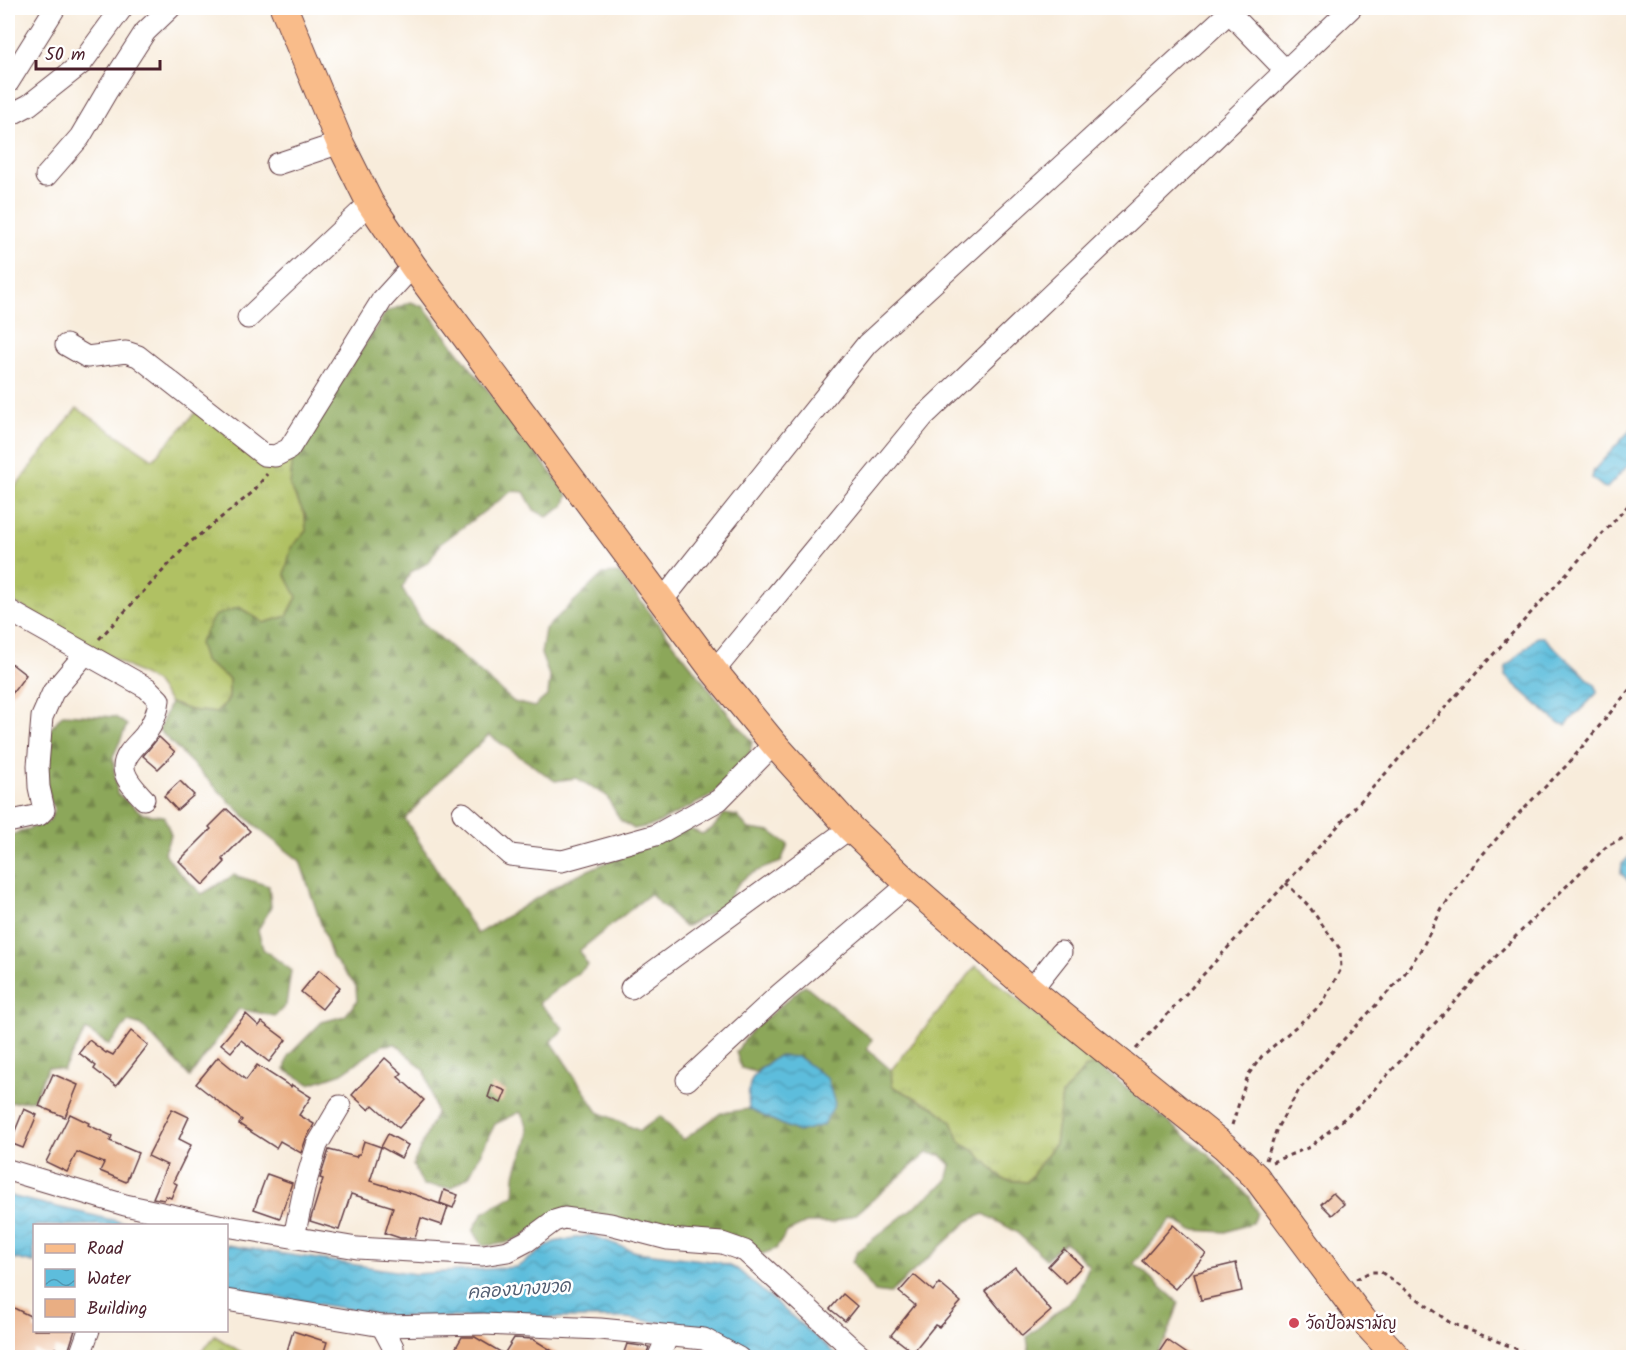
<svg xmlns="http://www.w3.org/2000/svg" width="1641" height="1365" viewBox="0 0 1641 1365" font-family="Kalam,'Playpen Sans Thai',sans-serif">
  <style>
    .grass { fill: url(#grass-tufts); stroke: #7d7048; stroke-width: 1.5 }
    .forest { fill: url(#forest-firs); stroke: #6b6342; stroke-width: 1.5 }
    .cemetery { fill: url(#cemetery-stones); stroke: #7d7048; stroke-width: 1.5 }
    .water { fill: url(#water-waves); stroke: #546e84; stroke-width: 1.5 }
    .building { fill: #e9ae83 }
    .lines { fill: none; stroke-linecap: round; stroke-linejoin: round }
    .minor-casing { stroke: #643e45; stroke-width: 23 }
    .major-casing { stroke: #643e45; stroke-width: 29 }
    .path { stroke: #643e45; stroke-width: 3; stroke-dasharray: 4.5 4.5; stroke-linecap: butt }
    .minor { stroke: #fff; stroke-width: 21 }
    .major { stroke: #f9bc8a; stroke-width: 27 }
    .poi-dot { fill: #d1495b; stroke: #fff; stroke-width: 2 }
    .labels { text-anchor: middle; stroke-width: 5; stroke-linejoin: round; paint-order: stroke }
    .poi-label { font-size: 16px; fill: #4a1f2b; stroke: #fff; text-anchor: start }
    .water-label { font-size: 18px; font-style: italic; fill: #525e72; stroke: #fff }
  </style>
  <defs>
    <pattern id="grass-tufts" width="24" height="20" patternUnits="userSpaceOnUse" patternTransform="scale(1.5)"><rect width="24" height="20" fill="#b0c164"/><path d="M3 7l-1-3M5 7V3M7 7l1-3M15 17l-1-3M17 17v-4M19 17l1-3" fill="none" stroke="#99a557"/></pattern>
    <pattern id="forest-firs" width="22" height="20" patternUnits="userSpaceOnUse" patternTransform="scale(1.5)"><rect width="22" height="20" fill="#8ca75a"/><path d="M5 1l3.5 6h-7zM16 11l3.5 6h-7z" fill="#74874b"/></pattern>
    <pattern id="cemetery-stones" width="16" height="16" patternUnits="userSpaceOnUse" patternTransform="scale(1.5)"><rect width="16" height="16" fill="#b0c164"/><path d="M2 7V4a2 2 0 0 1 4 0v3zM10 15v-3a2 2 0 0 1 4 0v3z" fill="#99a557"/></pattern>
    <pattern id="water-waves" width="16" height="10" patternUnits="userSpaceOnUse" patternTransform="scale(1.5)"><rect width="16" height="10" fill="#5dbddc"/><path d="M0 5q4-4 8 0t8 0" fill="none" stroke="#4f99b3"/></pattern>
  </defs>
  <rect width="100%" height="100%" fill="#fff"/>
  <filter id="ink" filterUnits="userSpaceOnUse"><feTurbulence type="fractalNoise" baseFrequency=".0167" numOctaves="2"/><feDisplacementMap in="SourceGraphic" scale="12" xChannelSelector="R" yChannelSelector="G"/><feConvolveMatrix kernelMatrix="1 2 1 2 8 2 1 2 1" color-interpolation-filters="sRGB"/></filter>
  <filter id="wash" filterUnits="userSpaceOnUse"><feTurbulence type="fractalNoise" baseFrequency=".008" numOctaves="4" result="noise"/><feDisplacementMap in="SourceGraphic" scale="24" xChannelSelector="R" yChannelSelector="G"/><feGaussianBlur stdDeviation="1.35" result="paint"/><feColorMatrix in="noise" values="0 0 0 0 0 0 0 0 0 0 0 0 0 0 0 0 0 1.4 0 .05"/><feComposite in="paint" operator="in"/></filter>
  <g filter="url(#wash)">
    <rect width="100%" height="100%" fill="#f8ecdb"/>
    <g class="grass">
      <path d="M77,408L153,459L197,411L263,462L293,456L290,486L305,515L306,531L291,548L297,597L287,616L264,623L239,607L204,661L229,679V699L216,713L190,710L170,703L155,682L8,599V496Z"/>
      <path d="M976,966L1098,1064L1085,1068L1062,1095L1055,1144L1027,1182L1004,1180L976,1152L960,1142L952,1122L935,1108L892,1086L891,1070Z"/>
    </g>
    <g class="forest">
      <path d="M411,302L424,307L568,495L564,506L547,517L534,510L524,492L512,491L440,544L429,562L411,572L402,588L422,622L514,702L534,707L548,695L550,678L541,654L545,629L603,574L619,573L727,712L752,741L750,753L713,795L654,825L634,829L620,820L606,795L576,778L555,781L489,735L436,784L405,819L477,934L572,877L687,828L702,834L713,828L724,814L737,816L749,829L771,832L788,844L781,862C754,872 738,874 727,904L685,927L650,894L579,951L588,965L539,1003L564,1029L551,1041L598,1112L640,1131L660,1116L683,1140L721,1113L749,1109L798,1132L778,1056L755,1072L741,1068L736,1052L752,1030L805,985L872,1039L867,1049L891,1070L892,1086L935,1108L952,1122L960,1142L976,1152L1004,1180L1027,1182L1055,1144L1062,1095L1085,1068L1098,1064L1211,1157L1249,1197L1257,1213L1252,1223L1226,1232L1191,1230L1172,1219L1134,1263L1179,1303L1166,1339L1152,1358L1030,1357L1027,1337L1075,1297L1089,1266L1065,1242L1046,1259L1015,1231L984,1214L968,1221L889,1294L875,1292L852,1262L858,1251L947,1181L951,1165L941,1155L927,1153L856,1214L832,1223H806L787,1232L776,1249L762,1254L581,1211L506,1243L483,1246L473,1230L483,1213L514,1195C515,1188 514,1178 516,1171C522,1148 538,1136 520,1112L495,1124L469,1176L451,1188L423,1185L413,1165L436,1113L425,1071L396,1044L383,1045L342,1073L310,1084L285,1070L288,1056L322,1022L345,1016L357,1001L356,986L332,957L300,861L260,830L230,802L159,730L170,703L190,710L216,713L229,699V679L204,661L199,643L214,616L239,607L264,623L287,616L297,597L285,574L291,548L306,531L305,515L290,486L293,456L386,312Z"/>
      <path d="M63,714L115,717L127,725L113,757L117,793L143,814L164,816L171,835L164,852L177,870L202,894L234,875L269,886L271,907L258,930L263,949L291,970L286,1005L275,1016L239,1009L190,1077L142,1026L128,1022L109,1045L86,1030L63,1070L48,1067L33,1100L8,1103V836L49,822L54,810L45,783L47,733Z"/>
    </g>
    <path class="cemetery" d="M215,1336L249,1357H197Z"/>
    <g class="water">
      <path d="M1633,427V460L1607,488L1603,487L1592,478L1594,470Z"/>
      <path d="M1537,637H1543L1596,686L1597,693L1566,725L1558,723L1505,676L1506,667Z"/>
      <path d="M1633,853V886L1621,873L1622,864Z"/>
      <path d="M778,1056L798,1057L827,1078L835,1104L823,1125L798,1132L749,1109C746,1077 753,1074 778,1056Z"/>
      <path d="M8,1194L14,1197L135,1225L34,1226V1263L8,1257Z"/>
      <path d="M591,1235L636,1252L718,1262L737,1269L839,1357H763L755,1352L708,1329L627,1318L397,1317L227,1289L226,1245L415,1274L517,1267L554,1242Z"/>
    </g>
    <g id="blocks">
      <g class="building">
        <path d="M8,661L26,675L8,699Z"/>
        <path d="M159,737L175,752L158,769L143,756Z"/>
        <path d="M180,781L194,795L177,810L164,796Z"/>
        <path d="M227,809L250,831L222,859L225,862L203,885L179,861L211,829L209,827Z"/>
        <path d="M319,970L340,987L322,1009L301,992Z"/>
        <path d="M246,1014L259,1026L262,1022L286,1040L269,1062L241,1040L231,1052L221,1044Z"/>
        <path d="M131,1031L148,1045L116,1086L94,1069L96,1066L79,1053L89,1040L106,1053L107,1052L113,1055Z"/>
        <path d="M218,1057L246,1080L257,1065L291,1087L292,1085L311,1097L299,1115L314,1124L306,1139L301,1153L280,1141L276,1148L239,1124L242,1120L196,1084Z"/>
        <path d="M385,1058L402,1073L398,1077L424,1100L399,1128L373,1105L369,1110L352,1095Z"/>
        <path d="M53,1074L78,1085L65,1117L39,1106Z"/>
        <path d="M492,1085L506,1091L501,1103L488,1097Z"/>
        <path d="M24,1109L37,1115L23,1148L10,1143Z"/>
        <path d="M172,1109L189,1117L179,1139L191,1145L173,1182L177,1184L171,1198L166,1196L164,1200L153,1198L167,1165L148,1156Z"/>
        <path d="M70,1114L89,1123L88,1125L112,1136L110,1141L138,1153L126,1182L100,1171L104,1163L77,1152L67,1172L46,1162Z"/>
        <path d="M388,1134L408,1145L401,1158L381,1147L370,1181L416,1195L448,1207L442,1225L421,1218L415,1238H400L385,1233L393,1207L351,1194L339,1230L310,1221L323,1179L320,1178L329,1150L356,1157L358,1154H360L364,1141L381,1147Z"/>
        <path d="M267,1174L292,1183L280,1218L254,1209Z"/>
        <path d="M444,1190L458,1195L453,1208L440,1203Z"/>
        <path d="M1333,1193L1344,1204L1332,1215L1321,1204Z"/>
        <path d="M1173,1225L1206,1254L1175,1289L1142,1261Z"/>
        <path d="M1064,1249L1082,1266L1066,1283L1048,1266Z"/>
        <path d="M1236,1263L1242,1291L1201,1300L1194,1273Z"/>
        <path d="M1015,1267L1051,1311L1022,1336L985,1291Z"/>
        <path d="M914,1275L933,1291L939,1283L961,1302L939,1327L935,1325L913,1352L891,1335L915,1305L899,1292Z"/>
        <path d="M843,1294L857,1306L845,1321L830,1309Z"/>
        <path d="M8,1305L34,1318V1330H75L68,1352L55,1348L52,1357L34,1350L31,1358H8Z"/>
        <path d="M293,1331L327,1342L322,1358H285Z"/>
        <path d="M462,1337H475L504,1354L514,1338L533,1339L564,1358H450Z"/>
        <path d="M1167,1340L1193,1358H1155Z"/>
        <path d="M627,1344L649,1347L645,1358H622Z"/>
      </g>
    </g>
  </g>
  <g filter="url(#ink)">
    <use href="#blocks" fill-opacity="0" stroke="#643e45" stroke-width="1.5"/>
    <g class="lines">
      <g class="minor-casing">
        <g id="minor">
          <path d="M1229,12L1285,70"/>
          <path d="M8,83L55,8"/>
          <path d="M8,114H12L29,105L81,64L122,8"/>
          <path d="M277,164L340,143"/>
          <path d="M46,176L80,137L107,91L145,32L170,8"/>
          <path d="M248,318L370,203"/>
          <path d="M66,345L87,357L126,352L138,356L264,455L275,456L289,449L382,300L413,266"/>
          <path d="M662,601L867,344L1234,8"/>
          <path d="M8,610L147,688L159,700C158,712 152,725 145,735C138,744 124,754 124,767C124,779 136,790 144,799"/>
          <path d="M714,671L923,417L1351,8"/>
          <path d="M463,813L510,855L562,861L656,835L719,800L774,744"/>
          <path d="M8,822L39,815L44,810L39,787L38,766L42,717L53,692L85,654"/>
          <path d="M631,988L850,828"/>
          <path d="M1031,990L1061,952"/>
          <path d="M687,1080L780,994L909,884"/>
          <path d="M8,1170L125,1205L223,1226"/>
          <path d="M226,1226L357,1248L483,1255L508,1251L527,1241L554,1221L564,1218L610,1224L668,1239L722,1243L745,1251L846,1343L864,1358"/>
          <path d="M294,1237L305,1185L317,1145L340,1106"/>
          <path d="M226,1300L382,1326L484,1324L600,1329L704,1339L739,1358"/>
          <path d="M382,1326L393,1347V1358"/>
          <path d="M79,1358L89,1330"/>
          <path d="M658,1358L668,1336"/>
        </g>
      </g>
      <g class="major-casing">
        <path id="major" d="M284,8L340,143L370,203L413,266L714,671L774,744L850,828L909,884L1031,990L1225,1147L1256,1177L1363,1320L1398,1358"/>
      </g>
      <g class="path">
        <path d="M99,639L188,544L253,492L267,474"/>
        <path d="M1136,1049L1634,499"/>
        <path d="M1232,1125L1248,1075L1262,1056L1322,1004L1341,969L1340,949L1308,905L1286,883"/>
        <path d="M1266,1160L1277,1128L1299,1090L1332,1052L1403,976L1422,948L1442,909L1476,862L1521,811L1568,764L1634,684"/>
        <path d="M1272,1162L1310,1147L1359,1106L1501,951L1607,846L1634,833"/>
        <path d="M1356,1279L1370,1272H1381L1449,1322L1522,1351L1549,1358"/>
      </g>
      <use href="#minor" class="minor"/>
      <use href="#major" class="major"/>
    </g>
  </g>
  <circle class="poi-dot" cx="1294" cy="1323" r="6"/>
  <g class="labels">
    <g class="poi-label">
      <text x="1306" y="1329">วัดป้อมรามัญ</text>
    </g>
    <g class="water-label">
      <text transform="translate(519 1289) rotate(-4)" y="6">คลองบางขวด</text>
    </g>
  </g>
  <rect width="1641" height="1365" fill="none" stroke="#fff" stroke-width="30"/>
  <rect x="33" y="1224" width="195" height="108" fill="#ffffff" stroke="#b7a5aa" stroke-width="1.5"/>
  <rect x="45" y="1244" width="30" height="9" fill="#f9bc8a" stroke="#b7a5aa" stroke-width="1.5"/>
  <text x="87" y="1254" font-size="18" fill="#4a1f2b">Road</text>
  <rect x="45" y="1269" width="30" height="18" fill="url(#water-waves)" stroke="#b7a5aa" stroke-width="1.5"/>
  <text x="87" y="1284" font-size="18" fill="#4a1f2b">Water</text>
  <rect x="45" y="1299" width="30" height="18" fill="#e9ae83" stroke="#b7a5aa" stroke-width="1.5"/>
  <text x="87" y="1314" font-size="18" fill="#4a1f2b">Building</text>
  <path d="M36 60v9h124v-9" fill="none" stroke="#4a1f2b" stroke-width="3"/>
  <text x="45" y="60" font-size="18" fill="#4a1f2b" stroke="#ffffff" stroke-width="4.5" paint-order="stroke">50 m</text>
</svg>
